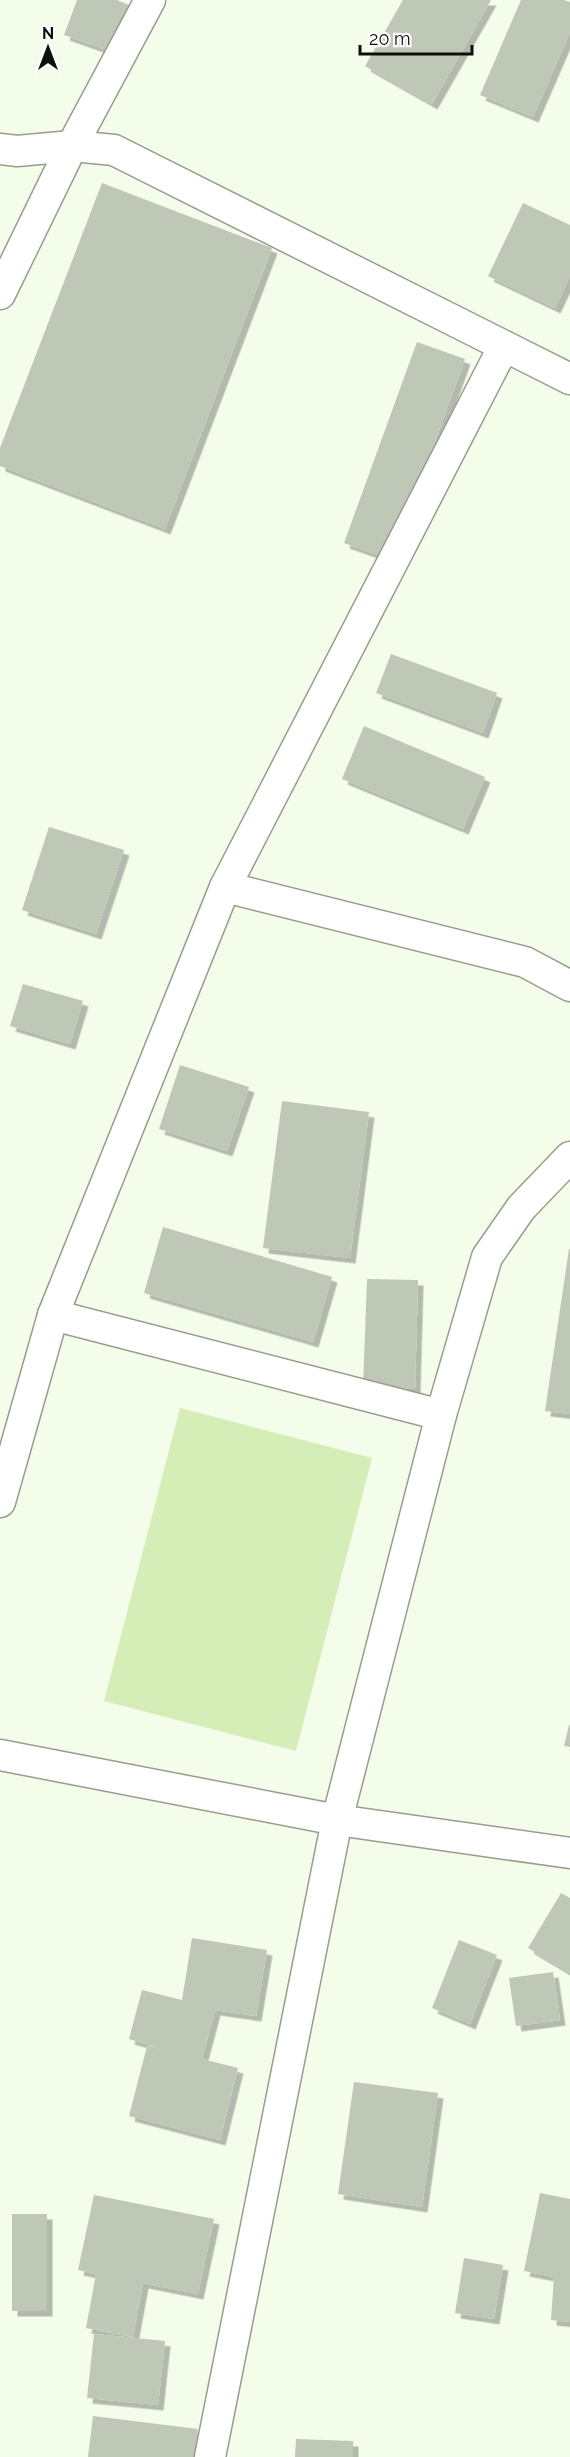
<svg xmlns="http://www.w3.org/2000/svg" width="570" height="2457" viewBox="0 0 570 2457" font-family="Raleway,sans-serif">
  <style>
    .green { fill: #d5edb6 }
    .building { fill: #bfc7b6; filter: url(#shadow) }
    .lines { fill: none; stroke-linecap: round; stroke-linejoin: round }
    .street-casing { stroke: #969e8d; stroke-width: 33 }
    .street { stroke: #fff; stroke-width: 30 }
  </style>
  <defs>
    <filter id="shadow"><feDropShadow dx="5.5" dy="5.5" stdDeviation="0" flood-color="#0004"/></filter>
  </defs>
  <rect width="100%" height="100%" fill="#f4fcea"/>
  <path class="green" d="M180,1408L372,1458L296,1751L104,1701Z"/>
  <g class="building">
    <path d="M77,0H117L129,5L112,52L64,35Z"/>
    <path d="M403,0H491L432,104L365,66Z"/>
    <path d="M521,0H564L570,2V32L533,117L480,95Z"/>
    <path d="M102,183L272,248L165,529L0,466V448Z"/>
    <path d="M523,203L570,225V276L555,308L488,276Z"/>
    <path d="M417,342L465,359L392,560L344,543Z"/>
    <path d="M391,654L497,693L483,733L376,693Z"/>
    <path d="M364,726L485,777L463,829L342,779Z"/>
    <path d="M49,827L124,850L96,934L22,910Z"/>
    <path d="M23,984L83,1001L70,1044L10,1026Z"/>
    <path d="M180,1065L249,1087L227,1151L159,1129Z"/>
    <path d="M282,1101L369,1112L350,1258L263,1248Z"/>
    <path d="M163,1227L332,1277L313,1342L144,1293Z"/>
    <path d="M569,1249H570V1414L545,1411Z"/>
    <path d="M367,1279L418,1280L415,1389L363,1387Z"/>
    <path d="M569,1725H570V1747L564,1746Z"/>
    <path d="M561,1893L570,1898V1973L528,1948Z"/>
    <path d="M192,1938L267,1950L256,2016L215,2010L202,2059L238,2068L220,2140L129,2116L147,2046L166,2050L129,2039L142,1990L182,2000Z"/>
    <path d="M459,1940L497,1955L470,2024L432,2008Z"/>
    <path d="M553,1972L560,2020L516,2026L509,1978Z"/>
    <path d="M354,2082L438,2093L422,2207L338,2194Z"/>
    <path d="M540,2193L570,2199V2322L551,2320L554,2277L524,2271Z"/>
    <path d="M94,2195L214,2219L198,2294L143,2283L133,2337L86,2328L96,2274L78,2270Z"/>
    <rect x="12" y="2214" width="35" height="97"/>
    <path d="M464,2258L503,2265L494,2319L455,2313Z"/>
    <path d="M94,2334L165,2341L158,2405L87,2398Z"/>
    <path d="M93,2416L198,2429L194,2457H88Z"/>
    <path d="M296,2439L353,2441V2457H295Z"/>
  </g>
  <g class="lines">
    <g class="street-casing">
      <g id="street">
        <path d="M0,149L17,151L72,146L114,150L570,379"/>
        <path d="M0,294L72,146L150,0"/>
        <path d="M225,887L525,962L570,986"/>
        <path d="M53,1315L441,1415"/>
        <path d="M0,1502L53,1315L225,887L504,346"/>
        <path d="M0,1755L337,1820L570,1853"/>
        <path d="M210,2457L337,1820L441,1415L487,1257L521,1208L570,1157"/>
      </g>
    </g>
    <use href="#street" class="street"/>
  </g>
  <g transform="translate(48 48)" stroke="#ffffff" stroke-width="4.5" paint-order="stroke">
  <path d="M0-4.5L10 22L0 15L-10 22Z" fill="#0d100a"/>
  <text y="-9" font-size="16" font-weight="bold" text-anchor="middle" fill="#0d100a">N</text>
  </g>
  <path d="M360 45v9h112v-9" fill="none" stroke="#0d100a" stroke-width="3"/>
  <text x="369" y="45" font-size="18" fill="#0d100a" stroke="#ffffff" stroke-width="4.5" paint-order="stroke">20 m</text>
</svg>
